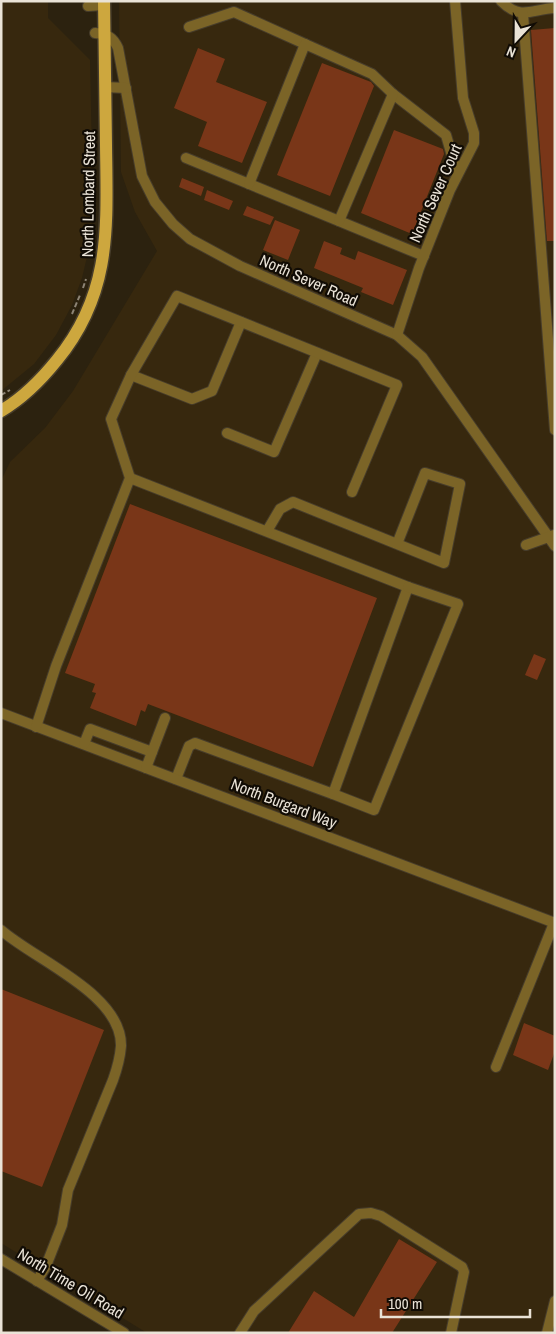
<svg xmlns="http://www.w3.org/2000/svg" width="556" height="1334" viewBox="0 0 556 1334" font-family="'Archivo Narrow',sans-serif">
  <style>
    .built { fill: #37280e }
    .building { fill: #793618 }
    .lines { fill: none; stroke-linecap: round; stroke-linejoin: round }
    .minor-casing { stroke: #473d2b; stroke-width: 12 }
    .major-casing { stroke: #473d2b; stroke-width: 15 }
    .path { stroke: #8d8475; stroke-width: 2; stroke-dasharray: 5 2.5; stroke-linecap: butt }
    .minor { stroke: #7b6427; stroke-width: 10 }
    .major { stroke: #cda73e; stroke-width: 12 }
    .labels { text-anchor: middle; stroke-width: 4.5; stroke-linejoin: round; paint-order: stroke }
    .street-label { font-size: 16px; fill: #eae3d7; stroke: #110c05 }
  </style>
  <rect width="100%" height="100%" fill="#2c220f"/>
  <g class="built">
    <path d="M1,1H48V18L90,60L93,206L90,244L82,278L72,305L56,335L34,364L1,391Z"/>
    <path d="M119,1H555V1333H147L1,1243V481L10,462L45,428L73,391L157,251L135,212L121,172Z"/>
  </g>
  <g class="building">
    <path d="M555,28V241H547L531,30Z"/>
    <path d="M198,48L225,59L216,82L267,102L242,163L198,146L207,122L174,108Z"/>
    <path d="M322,63L371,82L374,86L330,196L277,175Z"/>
    <path d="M394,130L443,149L444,154L412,234L361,213Z"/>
    <path d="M182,178L204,187L201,196L179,187Z"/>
    <path d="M207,190L233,201L229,210L204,200Z"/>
    <path d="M247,206L274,217L270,225L243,215Z"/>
    <path d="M275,220L300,230L288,260L263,250Z"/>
    <path d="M324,241L342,248L340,254L355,260L358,251L407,270L393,305L361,292L363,288L314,268Z"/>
    <path d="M130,504L377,598L313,767L148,704L145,712L141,710L136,726L90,708L96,693L92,692L95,684L65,673Z"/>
    <path d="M534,654L546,659L537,680L525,675Z"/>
    <path d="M1,989L104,1030L42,1187L1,1171Z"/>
    <path d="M524,1023L555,1036V1051L548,1070L513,1055Z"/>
    <path d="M399,1239L437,1262L392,1333H288L314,1291L354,1317Z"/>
  </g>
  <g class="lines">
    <g class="minor-casing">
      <g id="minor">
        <path d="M501,1C521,21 531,9 555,8"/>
        <path d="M88,6L104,5"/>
        <path d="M523,14L555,430"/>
        <path d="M189,27L234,12L305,44"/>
        <path d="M95,33C107,34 113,37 118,48L142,176L155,202L173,224L190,239L240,266L397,335L422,357L555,546"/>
        <path d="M105,87L126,88"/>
        <path d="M393,94L446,135L457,173"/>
        <path d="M186,158L424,256"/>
        <path d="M249,184L305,44L372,74L393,94L339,221"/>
        <path d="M397,335L419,268L450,190L474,143V133L463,98L455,1"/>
        <path d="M131,375L192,399L212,391L241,322"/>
        <path d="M227,433L274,452L317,353"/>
        <path d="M130,478L408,587L333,794L195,743L189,746L176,779"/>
        <path d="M267,531L280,509L293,502L444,563L460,484L425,473L397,544"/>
        <path d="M526,545L554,535"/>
        <path d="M1,713L555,923"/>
        <path d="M36,727L56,666L130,478L111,419L131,375L177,296L397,385L352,492"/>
        <path d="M84,744L90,729L152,752"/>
        <path d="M146,768L165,718"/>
        <path d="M333,794L374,810L458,604L408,587"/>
        <path d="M1,930C35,960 122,994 121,1046C120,1058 117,1069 113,1080L68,1190L62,1225L46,1266L37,1281"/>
        <path d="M496,1067L554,923"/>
        <path d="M1,1259L124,1333"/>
        <path d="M240,1333L254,1311L359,1214L371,1213L381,1216L462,1267L464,1272L451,1333"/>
        <path d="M547,1333L555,1301"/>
      </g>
    </g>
    <g class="major-casing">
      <path id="major" d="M1,411C23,398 41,380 57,360C112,293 107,227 106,145C105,97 105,49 104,1"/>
    </g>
    <g class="path">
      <path d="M83,288L86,279"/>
      <path d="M72,314L80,295"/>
      <path d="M1,395L10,390"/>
    </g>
    <use href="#minor" class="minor"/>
    <use href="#major" class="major"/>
  </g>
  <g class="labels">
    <g class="street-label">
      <text transform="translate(435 193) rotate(-66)" y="6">North Sever Court</text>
      <text transform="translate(88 194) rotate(-89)" y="6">North Lombard Street</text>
      <text transform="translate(309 280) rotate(24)" y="6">North Sever Road</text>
      <text transform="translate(284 803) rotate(21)" y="6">North Burgard Way</text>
      <text transform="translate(71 1283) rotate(31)" y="6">North Time Oil Road</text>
    </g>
  </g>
  <rect width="556" height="1334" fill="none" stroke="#eae3d7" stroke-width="5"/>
  <g transform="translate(516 40) rotate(202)" stroke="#110c05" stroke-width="4" paint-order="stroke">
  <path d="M0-4L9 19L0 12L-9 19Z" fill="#eae3d7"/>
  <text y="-8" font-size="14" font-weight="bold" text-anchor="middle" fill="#eae3d7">N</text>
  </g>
  <path d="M381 1309v8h149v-8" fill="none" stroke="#eae3d7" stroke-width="2.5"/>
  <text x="388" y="1309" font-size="15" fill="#eae3d7" stroke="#110c05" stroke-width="4" paint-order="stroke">100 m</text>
</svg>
